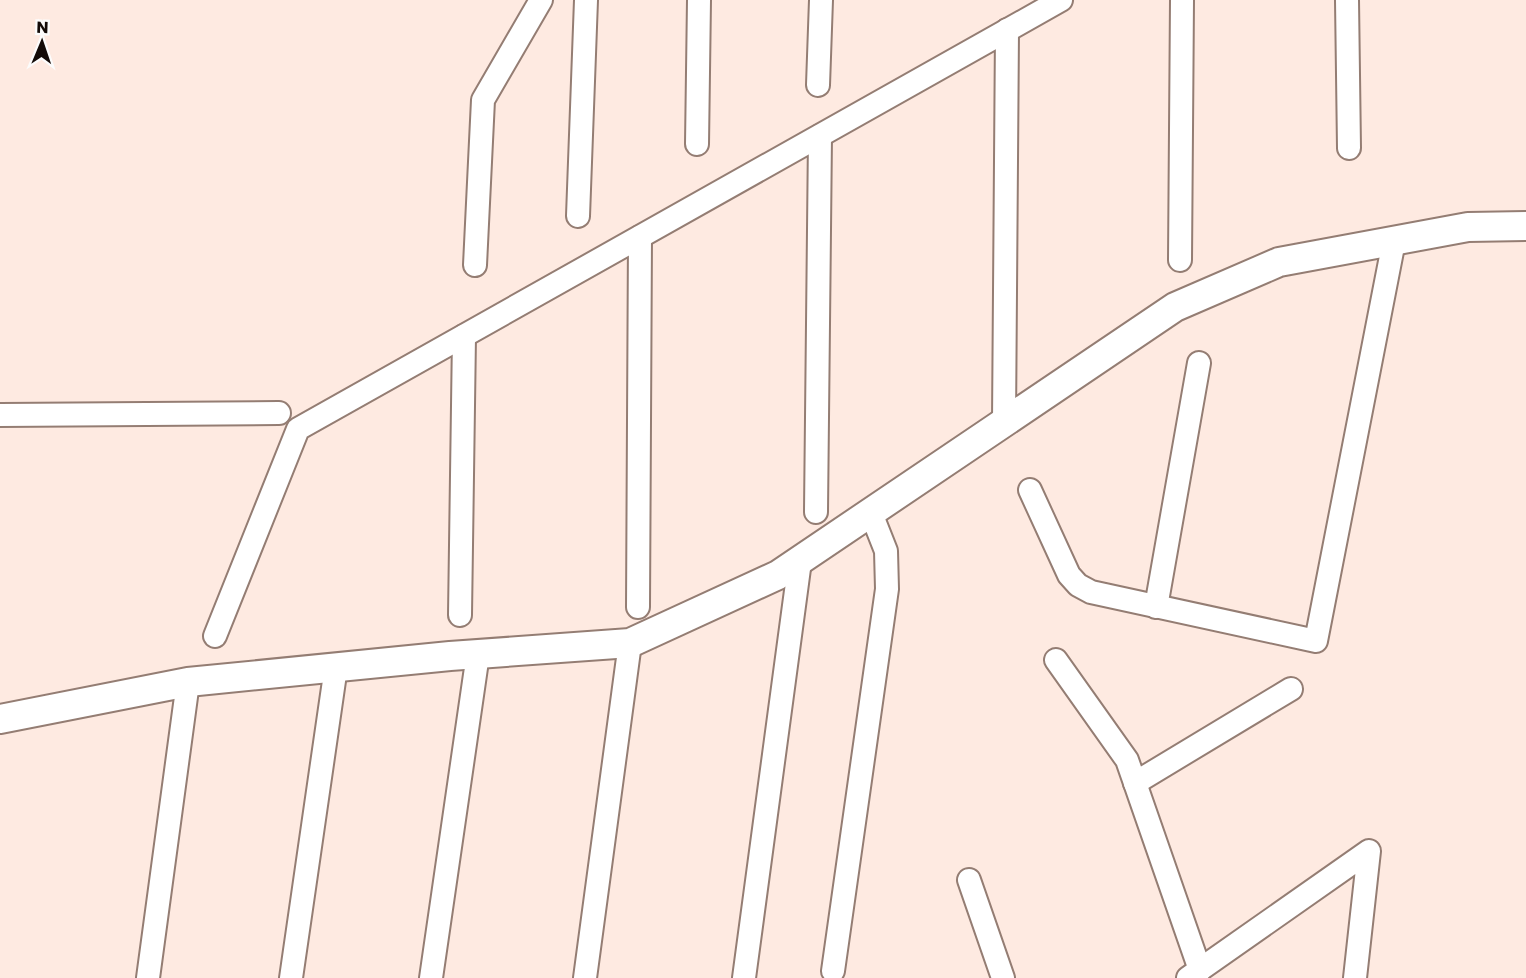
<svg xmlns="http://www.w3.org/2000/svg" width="1526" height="978" viewBox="0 0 1526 978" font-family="Poppins,sans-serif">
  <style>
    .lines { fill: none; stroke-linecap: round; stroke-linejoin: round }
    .minor-casing { stroke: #947d73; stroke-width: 26 }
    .tertiary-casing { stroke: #947d73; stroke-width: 32 }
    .minor { stroke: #fff; stroke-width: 22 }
    .tertiary { stroke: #fff; stroke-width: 28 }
  </style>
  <rect width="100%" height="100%" fill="#feeae1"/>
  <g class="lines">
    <g class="minor-casing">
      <g id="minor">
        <path d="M1347,0L1349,148"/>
        <path d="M818,85L821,0"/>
        <path d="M697,144L699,0"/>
        <path d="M578,216L586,0"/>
        <path d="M1180,260L1182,0"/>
        <path d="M475,265L483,100L541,0"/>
        <path d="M0,415L279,413"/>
        <path d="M1004,422L1007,30"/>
        <path d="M1030,490L1069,575L1078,585L1091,592L1316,641L1394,241"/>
        <path d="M816,512L820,136"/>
        <path d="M638,607L640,237"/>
        <path d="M1156,607L1199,363"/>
        <path d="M460,615L464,336"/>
        <path d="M215,636L298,429L1061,0"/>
        <path d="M1056,660L1127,760L1200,970"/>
        <path d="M1135,783L1291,689"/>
        <path d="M969,880L1003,978"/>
        <path d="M833,971L887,589L886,551L871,513"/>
        <path d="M148,978L188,682"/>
        <path d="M291,978L336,667"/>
        <path d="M431,978L478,654"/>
        <path d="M585,978L630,643"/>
        <path d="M744,978L800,561"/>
        <path d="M1188,978L1369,851L1355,978"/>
      </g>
    </g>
    <g class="tertiary-casing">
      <path id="tertiary" d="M0,719L188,682L450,656L630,643L778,575L1175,307L1279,262L1468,227L1526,226"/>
    </g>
    <use href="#minor" class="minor"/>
    <use href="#tertiary" class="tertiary"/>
  </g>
  <g transform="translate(42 42) rotate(2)" stroke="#fcfcfc" stroke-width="4.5" paint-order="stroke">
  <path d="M0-4.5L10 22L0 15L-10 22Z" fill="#130b08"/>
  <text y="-9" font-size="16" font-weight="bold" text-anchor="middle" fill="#130b08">N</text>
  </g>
</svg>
